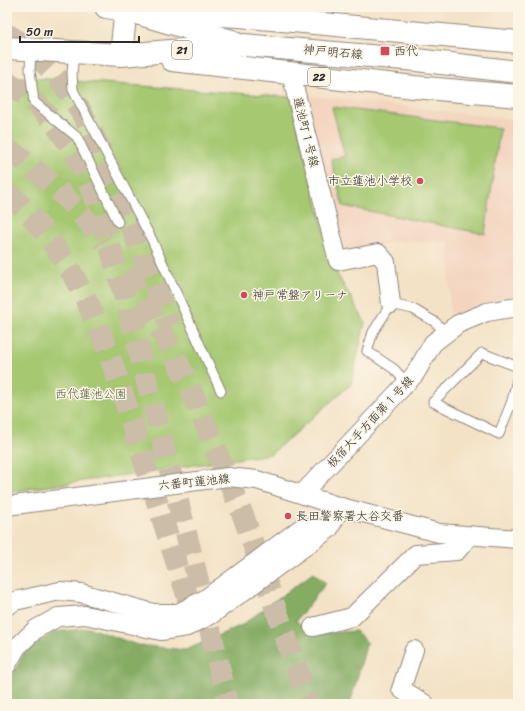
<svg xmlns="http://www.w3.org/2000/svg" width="525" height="711" viewBox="0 0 525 711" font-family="Sriracha,'Klee One',sans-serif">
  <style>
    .built { fill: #f3d4bf }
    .green { fill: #a5c871; stroke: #687a4e }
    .forest { fill: #84ac63; stroke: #586c47 }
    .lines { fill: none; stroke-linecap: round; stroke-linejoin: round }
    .highway-tunnel { stroke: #cbbda7; stroke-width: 22; stroke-dasharray: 22 11; stroke-linecap: butt }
    .lane-casing { stroke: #8f8678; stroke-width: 11 }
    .street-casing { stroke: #8f8678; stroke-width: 20 }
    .secondary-casing { stroke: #8f8678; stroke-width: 24 }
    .primary-casing { stroke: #8f8678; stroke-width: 24 }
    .lane { stroke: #fff; stroke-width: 9 }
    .street { stroke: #fff; stroke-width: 18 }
    .secondary { stroke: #fff; stroke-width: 22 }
    .primary { stroke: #fff; stroke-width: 22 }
    .poi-dot { fill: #d1495b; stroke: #fcf5e5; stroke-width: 1.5 }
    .labels { text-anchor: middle; stroke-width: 3; stroke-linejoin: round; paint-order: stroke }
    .shield { fill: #fcf5e5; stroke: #6a6863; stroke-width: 1 }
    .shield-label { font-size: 11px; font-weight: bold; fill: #2b2b2b }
    .poi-label { font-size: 12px; fill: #2b2b2b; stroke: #fcf5e5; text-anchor: start }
    .street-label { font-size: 12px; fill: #2b2b2b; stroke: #fcf5e5 }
    .park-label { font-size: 12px; fill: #505a40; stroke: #fcf5e5 }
  </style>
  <rect width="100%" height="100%" fill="#fcf5e5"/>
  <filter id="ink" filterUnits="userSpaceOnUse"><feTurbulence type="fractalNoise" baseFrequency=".025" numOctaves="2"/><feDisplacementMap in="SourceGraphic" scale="8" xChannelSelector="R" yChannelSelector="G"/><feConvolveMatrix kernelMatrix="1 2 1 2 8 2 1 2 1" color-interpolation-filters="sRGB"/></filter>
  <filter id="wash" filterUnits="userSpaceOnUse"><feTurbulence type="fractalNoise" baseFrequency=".012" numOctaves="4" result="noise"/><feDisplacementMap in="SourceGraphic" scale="16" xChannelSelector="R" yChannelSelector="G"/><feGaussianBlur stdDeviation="0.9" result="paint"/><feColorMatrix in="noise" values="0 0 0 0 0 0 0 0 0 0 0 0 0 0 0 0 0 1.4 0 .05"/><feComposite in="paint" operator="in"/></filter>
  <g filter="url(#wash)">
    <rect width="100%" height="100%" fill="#f3e2c6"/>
    <path class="built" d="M307,95L518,120V302L450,327L449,242L396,241L351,255L339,248L302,101Z"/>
    <g class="green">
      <path d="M7,76L291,97L333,267L365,322L351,384L271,454L7,492Z"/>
      <path d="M332,107L500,128L485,234L343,206L331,159L345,156Z"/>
    </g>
    <path class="forest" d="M313,573L326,583L296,621L313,634L356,631L367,642L350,704H7V686L24,653L54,632L90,628L137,645L186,650L242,625Z"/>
  </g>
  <g filter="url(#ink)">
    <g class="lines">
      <g class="highway-tunnel">
        <path d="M7,34C63,69 84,113 110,171L170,326"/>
        <path d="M7,82C40,102 63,130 80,164C91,185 98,208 105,230C119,274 131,319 142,363C172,477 201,590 228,704"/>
        <path d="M7,149C45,174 77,207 104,242"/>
        <path d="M7,192C84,262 110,353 140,449C158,504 175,559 193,613"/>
        <path d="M126,272L154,319L175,356L195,399L244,518L309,704"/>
      </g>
      <g class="lane-casing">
        <g id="lane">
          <path d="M31,49L30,70L34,102L77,137L118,222"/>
          <path d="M74,52L72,73L73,90L152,240L221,391"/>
          <path d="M518,367L482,353L433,402L499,434L512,401L518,375"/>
          <path d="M407,383L394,369L367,351L373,332L391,304L413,309L435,322L446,333"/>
        </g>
      </g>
      <g class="street-casing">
        <g id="street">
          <path d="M291,74L338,261L378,253L386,262L391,304"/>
          <path d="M302,494L415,374L433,343L458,324L487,312L518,307"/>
          <path d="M7,506L228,477L257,480L341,507L439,533L518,539"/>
          <path d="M7,606L15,601L60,591L81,593L153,613H178L205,599L301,528L329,529"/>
          <path d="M313,627L352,617L416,554L457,551L469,536"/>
          <path d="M414,650L401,689L425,704"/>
          <path d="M7,665L17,647L36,629L58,617L85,615L161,631L187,627L211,615L329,529L341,507"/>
        </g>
      </g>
      <g class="secondary-casing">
        <path id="secondary" d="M121,55L126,7"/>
      </g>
      <g class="primary-casing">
        <g id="primary">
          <path d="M106,7L126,10L232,41"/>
          <path d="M126,10L239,16L518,42"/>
          <path d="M7,48L121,55L244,45L416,60L518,72"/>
          <path d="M172,60L414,87L518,96"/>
        </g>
      </g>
      <use href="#lane" class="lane"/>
      <use href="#street" class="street"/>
      <use href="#secondary" class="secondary"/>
      <use href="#primary" class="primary"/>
    </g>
  </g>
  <g class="poi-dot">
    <rect x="380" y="46" width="10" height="10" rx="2"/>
    <circle cx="420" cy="181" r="4"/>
    <circle cx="244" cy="295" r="4"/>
    <circle cx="288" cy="516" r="4"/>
  </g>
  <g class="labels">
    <g class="shield">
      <rect x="172" y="41" width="20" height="18" rx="3"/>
      <rect x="308" y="68" width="22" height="18" rx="3"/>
    </g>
    <g class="shield-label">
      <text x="182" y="54">21</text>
      <text x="319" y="81">22</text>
    </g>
    <g class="poi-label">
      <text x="394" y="55">西代</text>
      <text x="412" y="185" text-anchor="end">市立蓮池小学校</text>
      <text x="252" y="299">神戸常盤アリーナ</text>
      <text x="296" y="520">長田警察署大谷交番</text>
    </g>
    <g class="street-label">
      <text transform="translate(333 52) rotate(5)" y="4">神戸明石線</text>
      <text transform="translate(306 132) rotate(76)" y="4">蓮池町１号線</text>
      <text transform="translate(370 422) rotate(-47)" y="4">板宿大手方面第１号線</text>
      <text transform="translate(194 482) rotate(-6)" y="4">六番町蓮池線</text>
    </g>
    <g class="park-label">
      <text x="91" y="398">西代蓮池公園</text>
    </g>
  </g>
  <rect width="525" height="711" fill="none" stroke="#fcf5e5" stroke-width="24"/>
  <path d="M20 36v6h119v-6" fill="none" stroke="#2b2b2b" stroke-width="2"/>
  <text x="26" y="36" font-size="12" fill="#2b2b2b" stroke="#fcf5e5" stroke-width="3" paint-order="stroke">50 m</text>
</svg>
